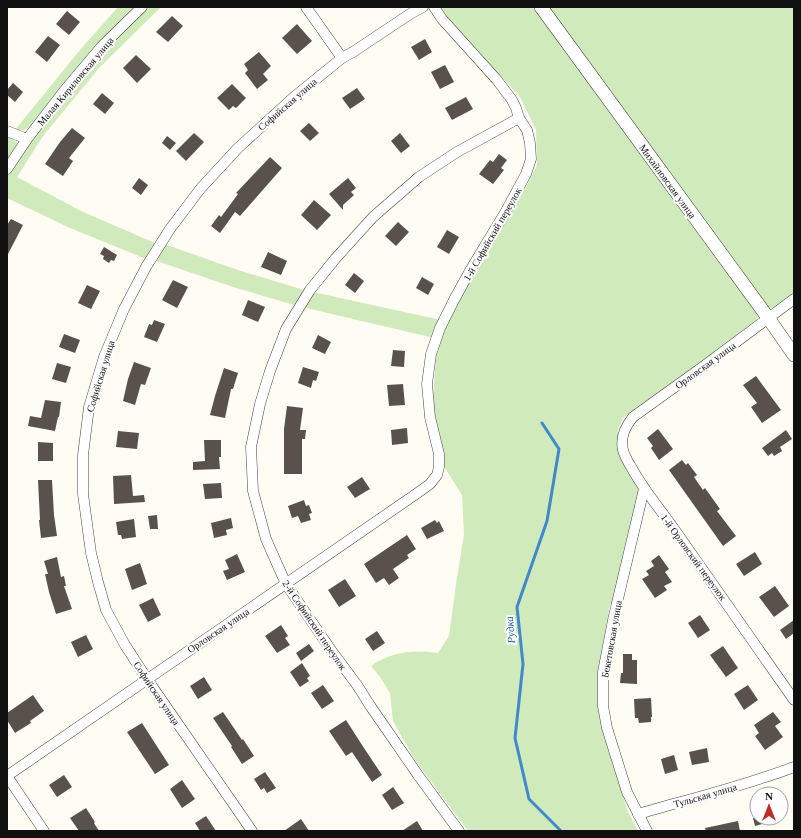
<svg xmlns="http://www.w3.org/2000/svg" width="801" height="838" viewBox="0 0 801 838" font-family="'Times New Roman',serif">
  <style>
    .green { fill: #d0eabc }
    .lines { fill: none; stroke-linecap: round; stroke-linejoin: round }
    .stream { stroke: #4089cc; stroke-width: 3 }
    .building { fill: #59524c }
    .minor-casing { stroke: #434343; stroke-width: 11 }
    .tertiary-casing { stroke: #434343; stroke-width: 14 }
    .minor { stroke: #fff; stroke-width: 10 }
    .tertiary { stroke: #fff; stroke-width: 13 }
    .labels { text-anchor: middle; stroke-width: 4; stroke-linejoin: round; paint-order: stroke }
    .street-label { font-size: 10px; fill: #101010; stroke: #fff }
    .water-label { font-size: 11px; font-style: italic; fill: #195ba2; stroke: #fff }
  </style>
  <rect width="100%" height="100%" fill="#fffdf3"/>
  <g class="green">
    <path d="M118,7H135L31,126L24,130H15L79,51Z"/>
    <path d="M147,7H161L100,67L43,136L17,177L81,211L155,243L146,259L70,228L7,198V176L32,137L108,45Z"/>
    <path d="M441,7H533L756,312L758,317L755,323L623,418L619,427L617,445L625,465L639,487V498L612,603L610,604L598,671V690L605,738L628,812L638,831H468L415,760L393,721L390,693L380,677L371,666C381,658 399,652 412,652C421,651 429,652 438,653L449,636L456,584L464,534L462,495L445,468L437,430L433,399L436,358L440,339L474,273L527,185L537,165L536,130L520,97L443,12Z"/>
    <path d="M547,7H794V295L777,307L770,308L763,304Z"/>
    <path d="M8,136L15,141L18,144L7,162V137Z"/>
    <path d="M164,244L238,270L304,290L294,305L230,286L154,260Z"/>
    <path d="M313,292L441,320L434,338L302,307Z"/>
  </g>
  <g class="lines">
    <path class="stream" d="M542,423L559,449L547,521L517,607L523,664L515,738L529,799L561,831"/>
  </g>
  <g class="building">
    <path d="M67,11L80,22L69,35L56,24Z"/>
    <path d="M172,16L183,26L168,42L156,32Z"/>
    <path d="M297,24L312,41L297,54L282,38Z"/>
    <path d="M48,36L60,45L47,62L35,52Z"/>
    <path d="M425,39L432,52L419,60L411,47Z"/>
    <path d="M259,52L271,66L263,74L268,80L257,89L245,73L248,70L244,64Z"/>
    <path d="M136,55L151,69L137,83L123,68Z"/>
    <path d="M445,65L454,82L440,89L431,72Z"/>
    <path d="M13,83L23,92L15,102L7,95V90Z"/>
    <path d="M232,84L246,98L236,108L233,106L229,110L217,98Z"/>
    <path d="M357,88L365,99L350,109L342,98Z"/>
    <path d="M102,93L114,103L105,114L93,104Z"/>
    <path d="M466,97L473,109L452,120L445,108Z"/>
    <path d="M309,123L319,133L310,141L300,131Z"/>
    <path d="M72,128L85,138L69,158L73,161L63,176L45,164L60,142Z"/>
    <path d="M194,133L204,142L186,161L176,151Z"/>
    <path d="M400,133L410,146L401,153L391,141Z"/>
    <path d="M167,136L176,143L170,150L162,143Z"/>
    <path d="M499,154L507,160L501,168L504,170L493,184L479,174L490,160L493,162Z"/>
    <path d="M270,157L282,168L240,216L235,212L220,233L211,226L219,215L221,217L238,194L236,193Z"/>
    <path d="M139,178L148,185L141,195L132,188Z"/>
    <path d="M348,178L356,188L351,192L354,195L343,205V210L329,194Z"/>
    <path d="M314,200L331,215L317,230L301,215Z"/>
    <path d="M11,219L23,225L7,256V225Z"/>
    <path d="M398,222L409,232L396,246L385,236Z"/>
    <path d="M447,230L459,237L449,254L437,247Z"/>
    <path d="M104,247L117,255L114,261L111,260L109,263L103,259L104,256L100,254Z"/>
    <path d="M268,252L287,261L281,275L261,267Z"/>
    <path d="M354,273L364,281L355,293L345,285Z"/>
    <path d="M422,277L434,284L428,295L416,288Z"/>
    <path d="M173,280L188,287L177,308L162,300Z"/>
    <path d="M87,285L100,291L91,309L78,303Z"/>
    <path d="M248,300L265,307L258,322L242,315Z"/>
    <path d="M154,320L165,324L157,342L144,337L149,324L152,325Z"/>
    <path d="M64,334L80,340L75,353L59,347Z"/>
    <path d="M318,335L331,342L325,354L312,348Z"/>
    <path d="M393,350L405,351L404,367L391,366Z"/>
    <path d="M134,362L151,368L145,385L141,384L135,405L123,401L128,379Z"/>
    <path d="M57,363L71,367L66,383L52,379Z"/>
    <path d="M303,367L319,372L316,381L313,380L311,388L298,383Z"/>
    <path d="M224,368L238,373L233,389H231L225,418L210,415L215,396Z"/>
    <path d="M756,376L781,410L762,423L751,407L757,403L743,385Z"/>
    <path d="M403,384L405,405L389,406L387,385Z"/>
    <path d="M45,400L61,402L59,417H58L55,431L28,426L30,416L41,418Z"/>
    <path d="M287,406L303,408L300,430H306L305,439H302V474H284V429Z"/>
    <path d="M407,428L408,443L392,445L391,430Z"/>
    <path d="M658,429L673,449L659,460L651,448L653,446L647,438Z"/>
    <path d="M786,430L792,439L780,447L782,451L774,456L772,453L768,456L762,448Z"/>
    <path d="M118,431L139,433L137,449L116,447Z"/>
    <path d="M204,440H221V457H219L220,469L193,470V462L205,461Z"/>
    <path d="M38,442L53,443V461H38Z"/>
    <path d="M682,460L686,465L688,463L697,475L694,477L703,490L705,488L720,509L717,511L736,536L723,546L669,470Z"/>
    <path d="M131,475L133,496L144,495L145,502L114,504L113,476Z"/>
    <path d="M362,477L370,489L355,498L347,487Z"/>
    <path d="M38,480H52L54,515L57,536L41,538L39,520H40Z"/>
    <path d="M221,483L222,498L205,499L203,484Z"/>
    <path d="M304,500L306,506L309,505L312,513L309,514L311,520L301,523L298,516L292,518L288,506Z"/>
    <path d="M157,515L158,529H150L148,516Z"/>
    <path d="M231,518L233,528L226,530L227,535L214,538L211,523Z"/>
    <path d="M134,519L136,537L122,539L121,535H118L116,522Z"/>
    <path d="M435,520L437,523L439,521L444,531L427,539L421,528Z"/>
    <path d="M407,535L416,549L407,555L409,558L393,569L399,578L389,585L384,578L376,583L364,564Z"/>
    <path d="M755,552L762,564L744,576L736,564Z"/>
    <path d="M237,554L245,572L227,580L223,571L229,569L225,560Z"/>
    <path d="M659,555L669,569L665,572L672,582L664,586L667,590L655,598L642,579L649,575L646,571L654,566L651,561Z"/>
    <path d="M57,557L61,577L64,576L66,586H64L72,609L56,614L49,592L45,574H48L44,561Z"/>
    <path d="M140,563L147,584L132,590L125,569Z"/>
    <path d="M345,579L356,596L339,607L328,590Z"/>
    <path d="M775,586L789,606L774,617L759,597Z"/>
    <path d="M153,598L161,615L148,622L139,605Z"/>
    <path d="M700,615L710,630L698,638L688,623Z"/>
    <path d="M794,620V633L786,639L780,630Z"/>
    <path d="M281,625L288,636L285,638L290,645L277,653L265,636Z"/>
    <path d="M377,631L385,643L373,651L365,639Z"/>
    <path d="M86,635L93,649L78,657L71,642Z"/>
    <path d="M309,644L314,651L301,661L296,653Z"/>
    <path d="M723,646L738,668L726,677L710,655Z"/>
    <path d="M623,654H632V660H637V684L620,683L621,673H623Z"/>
    <path d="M302,663L310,676L307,678L309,681L300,687L290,672Z"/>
    <path d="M204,677L212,690L198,699L190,686Z"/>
    <path d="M323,685L334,701L322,709L311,693Z"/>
    <path d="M748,685L758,700L744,710L734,694Z"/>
    <path d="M33,695L44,711L30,721L31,723L15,733L7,720V713Z"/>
    <path d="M651,698L652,717H651V722L639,723L638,718H635L634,699Z"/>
    <path d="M223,712L242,740L243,739L254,756L242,764L231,747L232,746L213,718Z"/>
    <path d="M773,712L781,722L775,726L783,737L765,750L755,736L759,733L754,725Z"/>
    <path d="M346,720L362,745L382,775L372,782L352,752L346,756L329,731Z"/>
    <path d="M142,723L169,765L155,774L127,732Z"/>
    <path d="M707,748L709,762L692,765L689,752Z"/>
    <path d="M674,755L678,770L665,774L661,759Z"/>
    <path d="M265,772L276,788L267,793L264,788L261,790L254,779Z"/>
    <path d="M64,775L72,787L57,797L49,785Z"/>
    <path d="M182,780L195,799L182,808L170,789Z"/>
    <path d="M393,787L404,803L392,810L382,795Z"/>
    <path d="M86,808L95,822L94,823L99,831H79L70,818Z"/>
    <path d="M206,816L216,831H200L195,823Z"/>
    <path d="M753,818H776V820L755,826Z"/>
    <path d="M301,819L309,831H284Z"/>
    <path d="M417,821L423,831H402Z"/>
    <path d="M738,821L740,831H706L705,828Z"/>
  </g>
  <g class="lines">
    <g class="minor-casing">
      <g id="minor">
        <path d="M306,7L342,58"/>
        <path d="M7,131L27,139"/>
        <path d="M7,169L27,139L64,91L102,46L142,7"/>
        <path d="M794,299L704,366L633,417C625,427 620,437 623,450C625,458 630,465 634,472C645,491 659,508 672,526C713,584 754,642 794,700"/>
        <path d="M644,489L613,620L603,672V706L607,728L627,792L647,831"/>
        <path d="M7,776L416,494L430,484L437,475L439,467V454L430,417L427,384L431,354L440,328L454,300L471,269L506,211L526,174L531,159L530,143L527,130L519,118L516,108L512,100L497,80L442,19L434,7"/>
        <path d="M7,776L44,831"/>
        <path d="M638,814C690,799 744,786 794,767"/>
        <path d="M252,831L147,679L125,645L106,610L98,582L91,553L83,494V455L89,407L104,357L124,309L146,267L170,229L201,188L238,148L294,97L342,58L353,52L410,14L423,7"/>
        <path d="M459,831L418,775L371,707L357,685L331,650L286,584L266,539L253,491L251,447L260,404L270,371L286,329L310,290L335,259L373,217L419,177L457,152L519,118"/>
      </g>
    </g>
    <g class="tertiary-casing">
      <path id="tertiary" d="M541,7L769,319L794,355"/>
    </g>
    <use href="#minor" class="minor"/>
    <use href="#tertiary" class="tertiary"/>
  </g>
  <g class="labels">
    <g class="street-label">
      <text transform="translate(75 81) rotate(-50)" y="4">Малая Кириловская улица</text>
      <text transform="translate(287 104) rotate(-41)" y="4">Софийская улица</text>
      <text transform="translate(668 181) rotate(54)" y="4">Михайловская улица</text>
      <text transform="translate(492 234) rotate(-60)" y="4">1-й Софийский переулок</text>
      <text transform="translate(705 365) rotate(-36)" y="4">Орловская улица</text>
      <text transform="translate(100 376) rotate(-73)" y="4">Софийская улица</text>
      <text transform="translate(694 557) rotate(54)" y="4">1-й Орловский переулок</text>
      <text transform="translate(315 625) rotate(56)" y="4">2-й Софийский переулок</text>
      <text transform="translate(218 630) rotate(-34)" y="4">Орловская улица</text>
      <text transform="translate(611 639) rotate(-80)" y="4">Бекетовская улица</text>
      <text transform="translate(157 693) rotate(56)" y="4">Софийская улица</text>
      <text transform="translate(705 795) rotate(-16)" y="4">Тульская улица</text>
    </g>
    <g class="water-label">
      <text transform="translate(510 630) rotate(-95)" y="4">Рудка</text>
    </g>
  </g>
  <rect width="801" height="838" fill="none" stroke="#101010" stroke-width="16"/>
  <g transform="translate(769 806)"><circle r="19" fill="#ffffff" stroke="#9f9f9f"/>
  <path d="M0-3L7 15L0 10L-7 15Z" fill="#c02d29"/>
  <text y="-6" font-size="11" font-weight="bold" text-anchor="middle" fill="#101010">N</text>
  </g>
</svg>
